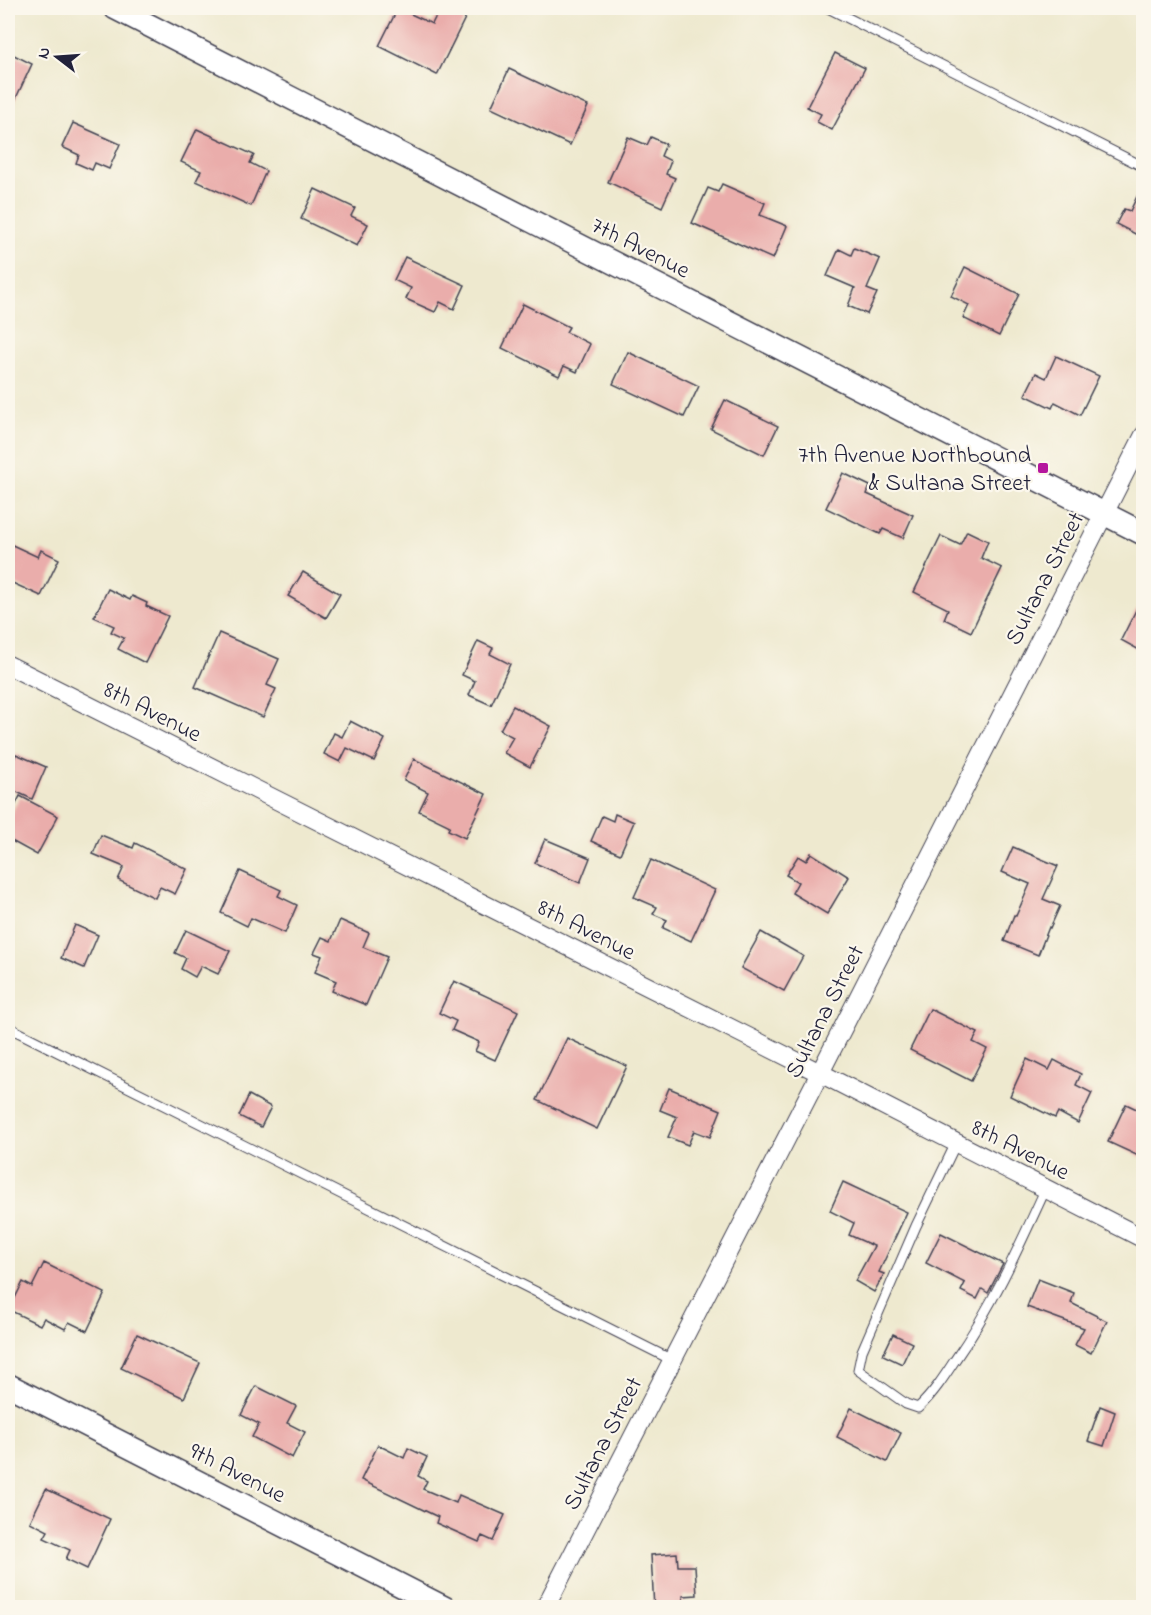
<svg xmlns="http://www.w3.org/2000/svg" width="1151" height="1615" viewBox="0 0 1151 1615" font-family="'Indie Flower',sans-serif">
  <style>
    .building { fill: #eaadab }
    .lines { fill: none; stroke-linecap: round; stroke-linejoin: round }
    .service-casing { stroke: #414051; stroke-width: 11 }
    .minor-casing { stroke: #414051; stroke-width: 20 }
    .tertiary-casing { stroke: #414051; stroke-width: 25 }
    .service { stroke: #fff; stroke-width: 9 }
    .minor { stroke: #fff; stroke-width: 18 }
    .tertiary { stroke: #fff; stroke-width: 22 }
    .poi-dot { fill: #b5179e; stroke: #fbf7ec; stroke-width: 2 }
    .labels { text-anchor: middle; stroke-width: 4.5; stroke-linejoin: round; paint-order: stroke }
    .street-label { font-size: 24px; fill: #22223b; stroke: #fbf7ec }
    .poi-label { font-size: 24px; fill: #22223b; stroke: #fbf7ec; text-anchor: end }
  </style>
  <rect width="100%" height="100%" fill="#fbf7ec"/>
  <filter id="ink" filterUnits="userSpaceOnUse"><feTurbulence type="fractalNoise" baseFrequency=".0167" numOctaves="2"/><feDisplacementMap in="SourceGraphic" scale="12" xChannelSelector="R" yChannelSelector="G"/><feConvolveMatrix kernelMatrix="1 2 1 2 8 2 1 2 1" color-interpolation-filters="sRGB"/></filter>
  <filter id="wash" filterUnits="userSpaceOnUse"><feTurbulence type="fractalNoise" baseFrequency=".008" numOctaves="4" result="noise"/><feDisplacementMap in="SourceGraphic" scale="24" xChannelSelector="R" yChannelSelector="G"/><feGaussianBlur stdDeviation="1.35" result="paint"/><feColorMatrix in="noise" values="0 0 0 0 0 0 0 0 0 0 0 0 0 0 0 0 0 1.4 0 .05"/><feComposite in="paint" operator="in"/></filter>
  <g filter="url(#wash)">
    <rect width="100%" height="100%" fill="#eee9cf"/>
    <g id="blocks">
      <g class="building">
        <path d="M398,8L432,24L440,8H470L437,75L379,46Z"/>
        <path d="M8,52L32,64L8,115Z"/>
        <path d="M835,53L865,68L832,130L817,122L821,114L807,107Z"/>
        <path d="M509,69L588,106L570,145L491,108Z"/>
        <path d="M73,123L120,144L109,169L95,163L92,170L76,163L79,155L62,147Z"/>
        <path d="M197,129L254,155L250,163L266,171L251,206L196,181L201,171L181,162Z"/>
        <path d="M628,137L647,145L651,137L666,144L661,156L671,161L666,174L675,178L662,207L608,182Z"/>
        <path d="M722,184L765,203L760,215L787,226L773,259L692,223L708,188L718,192Z"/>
        <path d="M1143,184V238L1116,224L1124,209L1130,211Z"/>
        <path d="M315,189L355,208L351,216L368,224L357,246L301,219Z"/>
        <path d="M854,248L880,259L867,289L877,293L867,314L848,306L855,288L827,276L839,249L851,255Z"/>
        <path d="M405,257L465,285L454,309L440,302L435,312L406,299L411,288L394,280Z"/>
        <path d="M965,267L1019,294L999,336L963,318L969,305L951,296Z"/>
        <path d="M523,304L569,327L566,332L590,344L577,372L564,366L559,376L502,348Z"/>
        <path d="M628,352L699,386L684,417L613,384Z"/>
        <path d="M1056,356L1099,376L1080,415L1055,402L1052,408L1025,395L1036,373L1046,378Z"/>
        <path d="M725,400L778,426L764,455L711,429Z"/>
        <path d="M843,473L870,486L867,494L913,515L903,538L883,529L880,534L826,508Z"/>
        <path d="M967,531L988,541L981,558L1002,568L971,632L944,619L948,609L914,592L941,536L960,545Z"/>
        <path d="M8,543L38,557L41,550L59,559L41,596L8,581Z"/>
        <path d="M303,572L340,594L326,618L288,596Z"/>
        <path d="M108,589L130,600L132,596L147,603L146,606L168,616L145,663L118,649L124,638L111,632L114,626L94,617Z"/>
        <path d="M1143,596V652L1121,640Z"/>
        <path d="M219,633L279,659L267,685L276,689L263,717L195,687Z"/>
        <path d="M478,641L493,648L490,654L510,664L491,705L469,695L475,681L462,675Z"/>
        <path d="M513,706L551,726L530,767L504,753L513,737L500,730Z"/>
        <path d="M350,721L385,739L374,761L347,748L340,762L324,754L334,733L342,737Z"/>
        <path d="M16,754L46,767L32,799L8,788V775Z"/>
        <path d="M414,759L486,794L465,838L448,830L450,826L419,811L428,792L404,780Z"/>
        <path d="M20,796L58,816L37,855L8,839V820Z"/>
        <path d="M615,814L634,822L620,854L591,841L602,816L613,821Z"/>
        <path d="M101,835L133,848L135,843L187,869L175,894L160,887L155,898L118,880L124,867L93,854Z"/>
        <path d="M545,839L590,858L580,883L535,863Z"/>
        <path d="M1013,847L1058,866L1043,899L1060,906L1050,928L1049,927L1038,955L1004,941L1014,915L1016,916L1030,884L1002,872Z"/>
        <path d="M811,853L849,877L827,914L792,893L798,882L786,875L798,856L806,861Z"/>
        <path d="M651,860L715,890L691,941L663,928L667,920L653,914L657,907L634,897Z"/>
        <path d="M240,871L281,890L278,896L297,905L285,933L251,918L247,926L221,913Z"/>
        <path d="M340,920L369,933L363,947L387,957L366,1005L332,991L336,981L315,972L322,956L314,953L322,937L331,941Z"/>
        <path d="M75,925L98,935L84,968L61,958Z"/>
        <path d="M186,930L230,951L218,974L201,966L195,977L181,969L186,958L175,953Z"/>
        <path d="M761,932L803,956L784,991L741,968Z"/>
        <path d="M454,981L518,1011L495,1060L475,1051L479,1042L452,1030L456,1021L439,1013Z"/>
        <path d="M930,1009L978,1033L973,1042L987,1049L971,1081L910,1050Z"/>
        <path d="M567,1038L627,1066L597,1129L537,1100Z"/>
        <path d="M1027,1059L1049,1070L1054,1060L1081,1074L1076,1085L1092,1093L1078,1123L1058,1112L1055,1118L1010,1096Z"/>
        <path d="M669,1088L721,1110L710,1137L694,1131L688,1145L668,1137L677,1117L660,1110Z"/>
        <path d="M249,1095L271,1107L261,1127L239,1116Z"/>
        <path d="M1126,1104L1143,1112V1158L1108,1142Z"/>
        <path d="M843,1182L907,1212L879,1272L884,1274L874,1292L855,1281L874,1246L849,1235L854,1223L830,1211Z"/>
        <path d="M941,1233L1003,1264L988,1293L982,1289L977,1299L961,1291L965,1283L926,1263Z"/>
        <path d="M44,1263L105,1293L87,1331L69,1322L65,1329L44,1318L40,1325L9,1310L23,1282L32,1287Z"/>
        <path d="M1038,1279L1074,1293L1071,1303L1107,1321L1091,1353L1075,1345L1084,1328L1027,1307Z"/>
        <path d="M137,1334L200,1363L184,1398L121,1368Z"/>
        <path d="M893,1334L912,1343L902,1364L883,1355Z"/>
        <path d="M256,1386L296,1406L287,1423L305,1432L292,1458L252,1437L259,1424L241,1415Z"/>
        <path d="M1100,1406L1115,1412L1104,1446L1088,1441Z"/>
        <path d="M851,1408L901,1433L887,1462L837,1437Z"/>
        <path d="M378,1445L404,1458L408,1448L427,1457L418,1476L427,1481L423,1489L456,1503L459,1495L505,1515L493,1541L482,1536L479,1542L436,1523L438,1517L361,1480Z"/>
        <path d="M46,1489L110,1519L87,1569L66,1559L70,1550L44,1538L48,1531L30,1522Z"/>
        <path d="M677,1553L678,1566H695L697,1595L683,1596L684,1608H654L651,1555Z"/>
      </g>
    </g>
  </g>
  <g filter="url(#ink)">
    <use href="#blocks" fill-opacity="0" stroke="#414051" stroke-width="1.5"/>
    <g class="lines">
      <g class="service-casing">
        <g id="service">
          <path d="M828,8L1144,167"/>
          <path d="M8,1027L672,1360"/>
          <path d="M956,1143L916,1226L862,1351L858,1370L906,1404L918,1408C933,1394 944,1377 955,1360C992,1307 1019,1247 1046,1188"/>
        </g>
      </g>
      <g class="minor-casing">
        <g id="minor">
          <path d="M8,665L820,1073L1144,1239"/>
          <path d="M545,1608L820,1073L1144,435"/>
        </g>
      </g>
      <g class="tertiary-casing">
        <g id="tertiary">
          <path d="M115,8L1144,534"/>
          <path d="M8,1385L445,1608"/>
        </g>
      </g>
      <use href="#service" class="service"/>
      <use href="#minor" class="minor"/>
      <use href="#tertiary" class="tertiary"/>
    </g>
  </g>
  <rect class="poi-dot" x="1037" y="462" width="12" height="12" rx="3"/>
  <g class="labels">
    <g class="street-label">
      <text transform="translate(641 247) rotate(27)" y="8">7th Avenue</text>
      <text transform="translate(1044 578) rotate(-63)" y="8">Sultana Street</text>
      <text transform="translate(153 711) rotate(27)" y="8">8th Avenue</text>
      <text transform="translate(587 929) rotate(27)" y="8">8th Avenue</text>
      <text transform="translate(824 1011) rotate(-63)" y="8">Sultana Street</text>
      <text transform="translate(1021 1149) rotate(27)" y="8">8th Avenue</text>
      <text transform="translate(602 1443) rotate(-63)" y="8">Sultana Street</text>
      <text transform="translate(238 1472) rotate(27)" y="8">9th Avenue</text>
    </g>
    <g class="poi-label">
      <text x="1031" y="462">7th Avenue Northbound<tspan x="1031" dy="28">&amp; Sultana Street</tspan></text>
    </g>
  </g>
  <rect width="1151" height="1615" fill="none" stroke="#fbf7ec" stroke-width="30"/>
  <g transform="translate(57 57) rotate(287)" stroke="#fbf7ec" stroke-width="4.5" paint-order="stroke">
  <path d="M0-4.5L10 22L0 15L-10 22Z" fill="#22223b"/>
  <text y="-9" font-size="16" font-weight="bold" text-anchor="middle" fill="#22223b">N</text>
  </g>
</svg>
